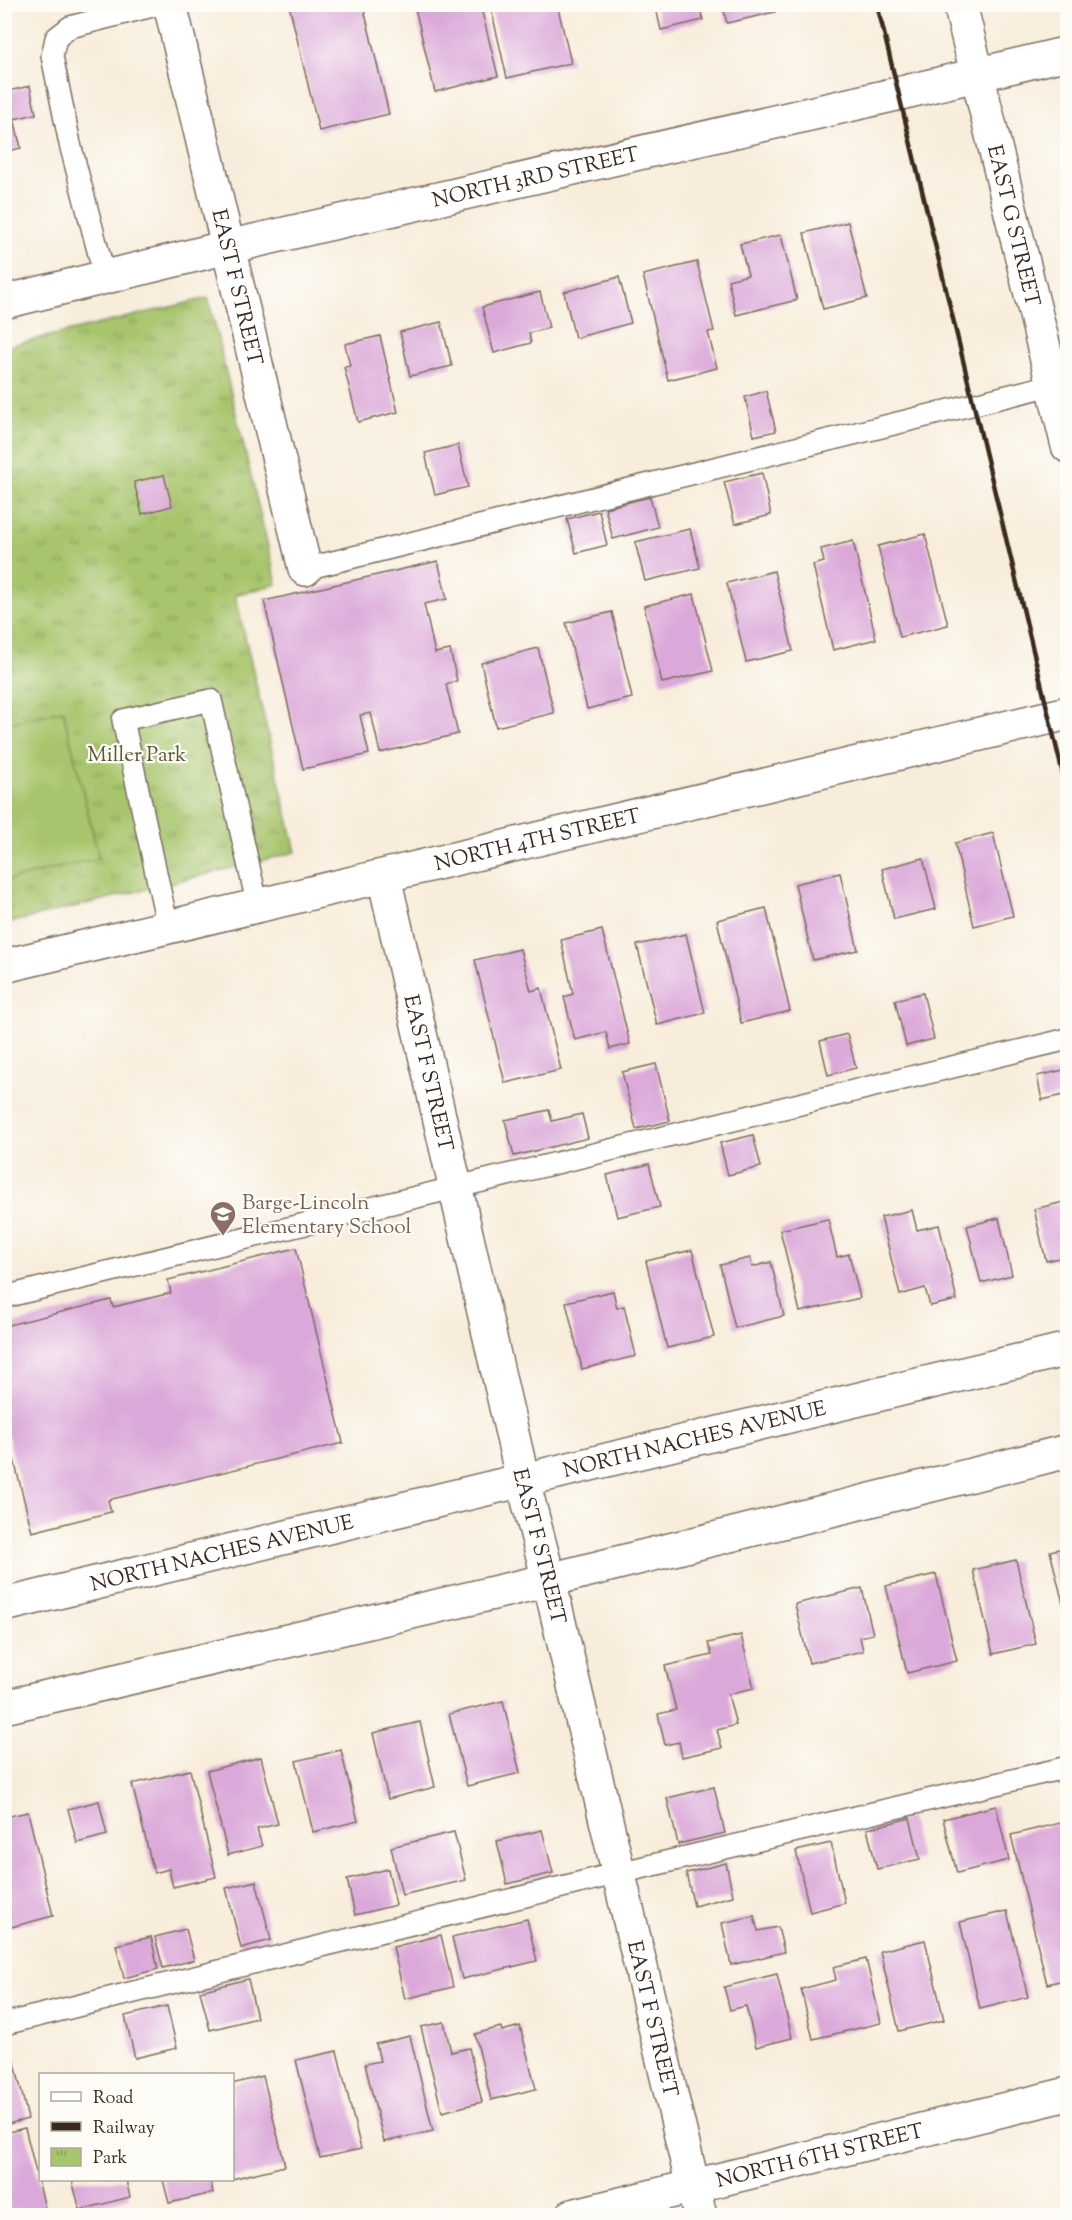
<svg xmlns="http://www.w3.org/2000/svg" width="1072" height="2220" viewBox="0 0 1072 2220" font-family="'Sorts Mill Goudy',serif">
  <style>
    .park { fill: url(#park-tufts); stroke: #717845; stroke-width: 1.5 }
    .pitch { fill: #a7c56c; stroke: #717845; stroke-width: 1.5 }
    .building { fill: #dba9d9 }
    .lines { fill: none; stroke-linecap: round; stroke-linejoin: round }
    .lane-casing { stroke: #7d6e60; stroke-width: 24 }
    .street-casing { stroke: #7d6e60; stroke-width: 36 }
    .lane { stroke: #fff; stroke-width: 21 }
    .street { stroke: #fff; stroke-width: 33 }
    .rail { stroke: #3b2a1e; stroke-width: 4.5 }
    .labels { text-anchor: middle; stroke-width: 4.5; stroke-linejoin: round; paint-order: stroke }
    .street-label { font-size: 21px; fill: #3b2a1e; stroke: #fdfcf7 }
    .park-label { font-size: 21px; fill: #5b5835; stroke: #fdfcf7 }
    .education-label { font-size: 21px; fill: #785e54; stroke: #fdfcf7; text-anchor: start }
  </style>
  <defs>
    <pattern id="park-tufts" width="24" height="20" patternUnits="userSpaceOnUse" patternTransform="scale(1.5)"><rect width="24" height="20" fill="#a7c56c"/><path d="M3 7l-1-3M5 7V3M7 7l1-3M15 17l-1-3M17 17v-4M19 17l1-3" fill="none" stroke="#89a058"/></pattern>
  </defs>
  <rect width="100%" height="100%" fill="#fdfcf7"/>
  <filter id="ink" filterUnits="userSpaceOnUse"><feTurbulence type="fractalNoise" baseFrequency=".0167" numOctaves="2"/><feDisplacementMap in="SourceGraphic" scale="12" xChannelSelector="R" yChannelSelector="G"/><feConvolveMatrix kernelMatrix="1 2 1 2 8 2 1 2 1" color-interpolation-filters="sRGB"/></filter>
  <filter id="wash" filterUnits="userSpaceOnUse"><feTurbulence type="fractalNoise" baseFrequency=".008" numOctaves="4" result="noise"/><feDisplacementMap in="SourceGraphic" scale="24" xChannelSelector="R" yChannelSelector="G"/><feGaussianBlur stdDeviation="1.35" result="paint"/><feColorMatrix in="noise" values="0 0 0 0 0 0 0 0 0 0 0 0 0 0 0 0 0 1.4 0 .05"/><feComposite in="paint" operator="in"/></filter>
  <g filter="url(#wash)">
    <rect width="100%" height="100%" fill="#f8eddb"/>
    <path class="park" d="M208,298L277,584L235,595L296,852L5,924L4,347Z"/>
    <path class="pitch" d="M63,710L99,858L5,881V724Z"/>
    <g id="blocks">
      <g class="building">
        <path d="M414,4H480L498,76L435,92Z"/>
        <path d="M490,4H557L571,63L507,78Z"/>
        <path d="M655,4H699L703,20L661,30Z"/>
        <path d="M722,4H773L775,12L727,23Z"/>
        <path d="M289,5H363L389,114L319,131Z"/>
        <path d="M30,86L36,114L14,119L21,148L4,152V92Z"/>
        <path d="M848,222L867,298L823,309L804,233Z"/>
        <path d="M781,235L797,300L736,315L728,280L748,275L740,244Z"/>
        <path d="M697,262L714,331L708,332L717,368L668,380L643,275Z"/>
        <path d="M619,277L631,323L575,338L564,292Z"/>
        <path d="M540,292L549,328L529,333L531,343L494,353L482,307Z"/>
        <path d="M441,322L452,366L410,376L400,332Z"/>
        <path d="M380,336L398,412L358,422L344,367L350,366L345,344Z"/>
        <path d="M766,391L776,431L754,436L745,397Z"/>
        <path d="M458,445L468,487L435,495L425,453Z"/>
        <path d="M762,473L771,515L735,524L724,482Z"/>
        <path d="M164,475L172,506L142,514L134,482Z"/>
        <path d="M650,497L658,527L613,539L605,508Z"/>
        <path d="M599,511L607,545L576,553L567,519Z"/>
        <path d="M690,529L700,568L645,581L635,542Z"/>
        <path d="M925,534L948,625L900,637L878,546Z"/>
        <path d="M853,541L876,639L833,650L813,565L824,562L821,549Z"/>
        <path d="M438,561L447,599L424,604L435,653L450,650L457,681L446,684L458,734L380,753L371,713L360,715L369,754L303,769L264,601Z"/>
        <path d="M774,571L793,651L746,662L727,583Z"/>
        <path d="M694,594L713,671L662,683L644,606Z"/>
        <path d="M612,612L632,698L587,709L566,623Z"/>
        <path d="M538,648L554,713L496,727L481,663Z"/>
        <path d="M993,833L1013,916L974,926L955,843Z"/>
        <path d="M923,858L936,909L894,919L882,869Z"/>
        <path d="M840,873L858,950L813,960L795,884Z"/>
        <path d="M766,908L790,1011L741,1023L717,920Z"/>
        <path d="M602,930L630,1044L610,1049L606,1032L575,1040L564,997L573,994L561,940Z"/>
        <path d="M686,934L705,1013L657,1025L637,945Z"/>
        <path d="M520,949L531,991L541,988L561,1070L505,1083L475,960Z"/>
        <path d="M923,993L934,1039L906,1046L895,1000Z"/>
        <path d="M847,1034L856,1068L828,1075L820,1041Z"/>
        <path d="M656,1064L670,1121L636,1129L622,1072Z"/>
        <path d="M1068,1069V1094L1042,1100L1037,1076Z"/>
        <path d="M549,1110L552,1121L582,1114L588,1138L514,1156L505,1120Z"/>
        <path d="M753,1135L761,1167L728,1175L720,1143Z"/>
        <path d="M649,1164L660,1207L617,1217L607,1175Z"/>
        <path d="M1068,1201V1256L1046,1261L1034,1209Z"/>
        <path d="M912,1210L917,1230L939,1225L957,1300L930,1306L925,1288L900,1295L881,1217Z"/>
        <path d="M999,1218L1012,1275L981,1283L967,1226Z"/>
        <path d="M828,1219L837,1257L849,1254L860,1298L800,1312L780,1230Z"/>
        <path d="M296,1248L343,1443L108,1500L111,1512L32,1532L4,1420V1326L111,1300L113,1307L171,1293L168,1280Z"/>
        <path d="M692,1250L714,1337L667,1348L646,1261Z"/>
        <path d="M750,1258L752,1267L771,1262L784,1316L735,1328L720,1265Z"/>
        <path d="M613,1291L617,1308L624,1306L636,1356L582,1369L566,1302Z"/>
        <path d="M1068,1547V1620H1067L1050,1551Z"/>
        <path d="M1016,1560L1036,1644L993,1654L973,1570Z"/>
        <path d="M936,1574L957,1661L907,1673L886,1586Z"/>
        <path d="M862,1588L873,1634L860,1637L863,1651L809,1663L795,1604Z"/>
        <path d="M741,1635L754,1688L728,1694L736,1725L717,1730L722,1748L682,1757L679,1742L665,1745L658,1714L676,1710L665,1666L712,1655L708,1643Z"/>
        <path d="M503,1701L520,1773L467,1786L449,1714Z"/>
        <path d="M420,1722L435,1787L388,1799L373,1733Z"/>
        <path d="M341,1750L358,1821L313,1832L296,1761Z"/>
        <path d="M261,1757L278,1824L257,1829L262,1846L228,1855L207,1771Z"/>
        <path d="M190,1770L216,1877L173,1887L169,1869L154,1873L132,1784Z"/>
        <path d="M714,1787L725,1833L678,1844L667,1798Z"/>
        <path d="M99,1801L107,1835L77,1843L68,1809Z"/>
        <path d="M996,1806L1009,1860L957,1873L943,1819Z"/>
        <path d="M28,1812L53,1916L11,1927L5,1901V1817Z"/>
        <path d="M910,1818L920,1859L877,1869L867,1829Z"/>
        <path d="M1064,1822L1068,1835V1979L1047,1984L1011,1835Z"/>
        <path d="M542,1830L553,1873L507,1884L497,1841Z"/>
        <path d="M454,1832L466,1880L402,1895L391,1847Z"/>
        <path d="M831,1843L845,1903L810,1912L796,1851Z"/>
        <path d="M726,1863L733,1896L694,1906L686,1873Z"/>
        <path d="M388,1869L396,1905L355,1915L347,1879Z"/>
        <path d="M256,1881L271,1940L241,1948L226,1888Z"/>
        <path d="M1007,1911L1028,1997L980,2009L960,1922Z"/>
        <path d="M754,1916L758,1931L778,1927L784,1952L731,1965L722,1923Z"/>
        <path d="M527,1919L537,1961L462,1979L452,1937Z"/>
        <path d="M186,1929L194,1960L163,1968L155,1937Z"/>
        <path d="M441,1935L453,1987L405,1999L393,1947Z"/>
        <path d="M151,1937L158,1969L124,1978L116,1945Z"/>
        <path d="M925,1940L944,2020L899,2031L880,1951Z"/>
        <path d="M866,1959L881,2023L813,2039L801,1989L836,1980L833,1967Z"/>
        <path d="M777,1974L792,2038L756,2047L746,2006L730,2010L724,1987Z"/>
        <path d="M248,1979L257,2018L210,2030L200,1991Z"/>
        <path d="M167,2006L177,2048L135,2058L125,2016Z"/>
        <path d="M444,2022L451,2052L469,2048L482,2102L442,2112L421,2027Z"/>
        <path d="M520,2026L536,2089L491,2100L475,2034L501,2027L502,2031Z"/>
        <path d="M410,2036L433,2131L384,2142L365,2064L380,2061L376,2044Z"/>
        <path d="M337,2051L361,2149L320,2158L296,2060Z"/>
        <path d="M14,2059L28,2119L4,2125V2062Z"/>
        <path d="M263,2076L285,2166L232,2179V2084Z"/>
        <path d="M25,2128L47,2216H4V2133Z"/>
        <path d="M72,2180H126L130,2197L80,2210Z"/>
        <path d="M163,2180H210L213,2193L169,2203Z"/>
      </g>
    </g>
  </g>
  <g filter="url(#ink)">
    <use href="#blocks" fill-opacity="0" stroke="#7d6e60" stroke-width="1.5"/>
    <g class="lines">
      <g class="lane-casing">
        <g id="lane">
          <path d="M105,277L70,144L52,56L56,38L70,27L160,4"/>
          <path d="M305,569L1064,382"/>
          <path d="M168,928L123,720L211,700L258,907"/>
          <path d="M4,1297L1068,1039"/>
          <path d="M4,2024L619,1873L1068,1767"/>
        </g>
      </g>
      <g class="street-casing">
        <g id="street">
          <path id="s1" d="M170,4L305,569"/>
          <path id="s2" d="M960,4L1068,446"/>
          <path id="s3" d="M4,302L228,247L897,94L1068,53"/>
          <path id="s4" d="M384,877L523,1481L549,1580L700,2216"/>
          <path id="s5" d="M4,966L1068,713"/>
          <path id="s6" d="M4,1605L1068,1349"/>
          <path d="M4,1707L549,1580L1068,1451"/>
          <path id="s7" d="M572,2216L1068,2094"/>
        </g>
      </g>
      <use href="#lane" class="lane"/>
      <use href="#street" class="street"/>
      <path class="rail" d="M877,4L1068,795"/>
    </g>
  </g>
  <defs>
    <g id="school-pin" transform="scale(1.35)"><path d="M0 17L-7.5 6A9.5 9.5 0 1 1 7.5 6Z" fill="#8d6e63" stroke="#fdfcf7"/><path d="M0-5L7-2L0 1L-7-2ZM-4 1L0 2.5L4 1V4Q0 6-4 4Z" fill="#fff"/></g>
  </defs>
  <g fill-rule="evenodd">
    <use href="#school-pin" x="223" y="1214"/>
  </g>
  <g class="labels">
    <g class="street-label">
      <text dy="7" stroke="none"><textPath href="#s3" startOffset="546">NORTH 3RD STREET</textPath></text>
      <text dy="7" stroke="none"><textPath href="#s2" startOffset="228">EAST G STREET</textPath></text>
      <text dy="7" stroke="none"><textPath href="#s1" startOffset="291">EAST F STREET</textPath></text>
      <text dy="7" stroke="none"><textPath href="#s5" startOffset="548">NORTH 4TH STREET</textPath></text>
      <text dy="7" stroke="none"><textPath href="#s4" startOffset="201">EAST F STREET</textPath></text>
      <text dy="7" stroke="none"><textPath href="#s6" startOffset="710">NORTH NACHES AVENUE</textPath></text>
      <text dy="7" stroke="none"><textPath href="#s4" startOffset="687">EAST F STREET</textPath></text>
      <text dy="7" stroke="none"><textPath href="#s6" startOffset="224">NORTH NACHES AVENUE</textPath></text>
      <text dy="7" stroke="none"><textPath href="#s4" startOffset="1173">EAST F STREET</textPath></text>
      <text dy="7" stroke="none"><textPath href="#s7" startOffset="255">NORTH 6TH STREET</textPath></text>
    </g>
    <g class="park-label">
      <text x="137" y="761">Miller Park</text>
    </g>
    <g class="education-label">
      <text x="242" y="1209">Barge-Lincoln<tspan x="242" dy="24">Elementary School</tspan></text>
    </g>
  </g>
  <rect width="1072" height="2220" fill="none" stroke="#fdfcf7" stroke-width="24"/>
  <rect x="39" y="2073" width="195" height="108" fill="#fdfcf7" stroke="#afa8a0" stroke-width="1.5"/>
  <rect x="51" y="2092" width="30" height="9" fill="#ffffff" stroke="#afa8a0" stroke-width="1.5"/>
  <text x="93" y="2103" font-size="18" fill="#3b2a1e">Road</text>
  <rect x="51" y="2122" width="30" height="9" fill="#3b2a1e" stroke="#afa8a0" stroke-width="1.5"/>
  <text x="93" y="2133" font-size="18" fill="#3b2a1e">Railway</text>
  <rect x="51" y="2148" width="30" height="18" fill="url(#park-tufts)" stroke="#afa8a0" stroke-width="1.5"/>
  <text x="93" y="2163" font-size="18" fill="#3b2a1e">Park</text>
</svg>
